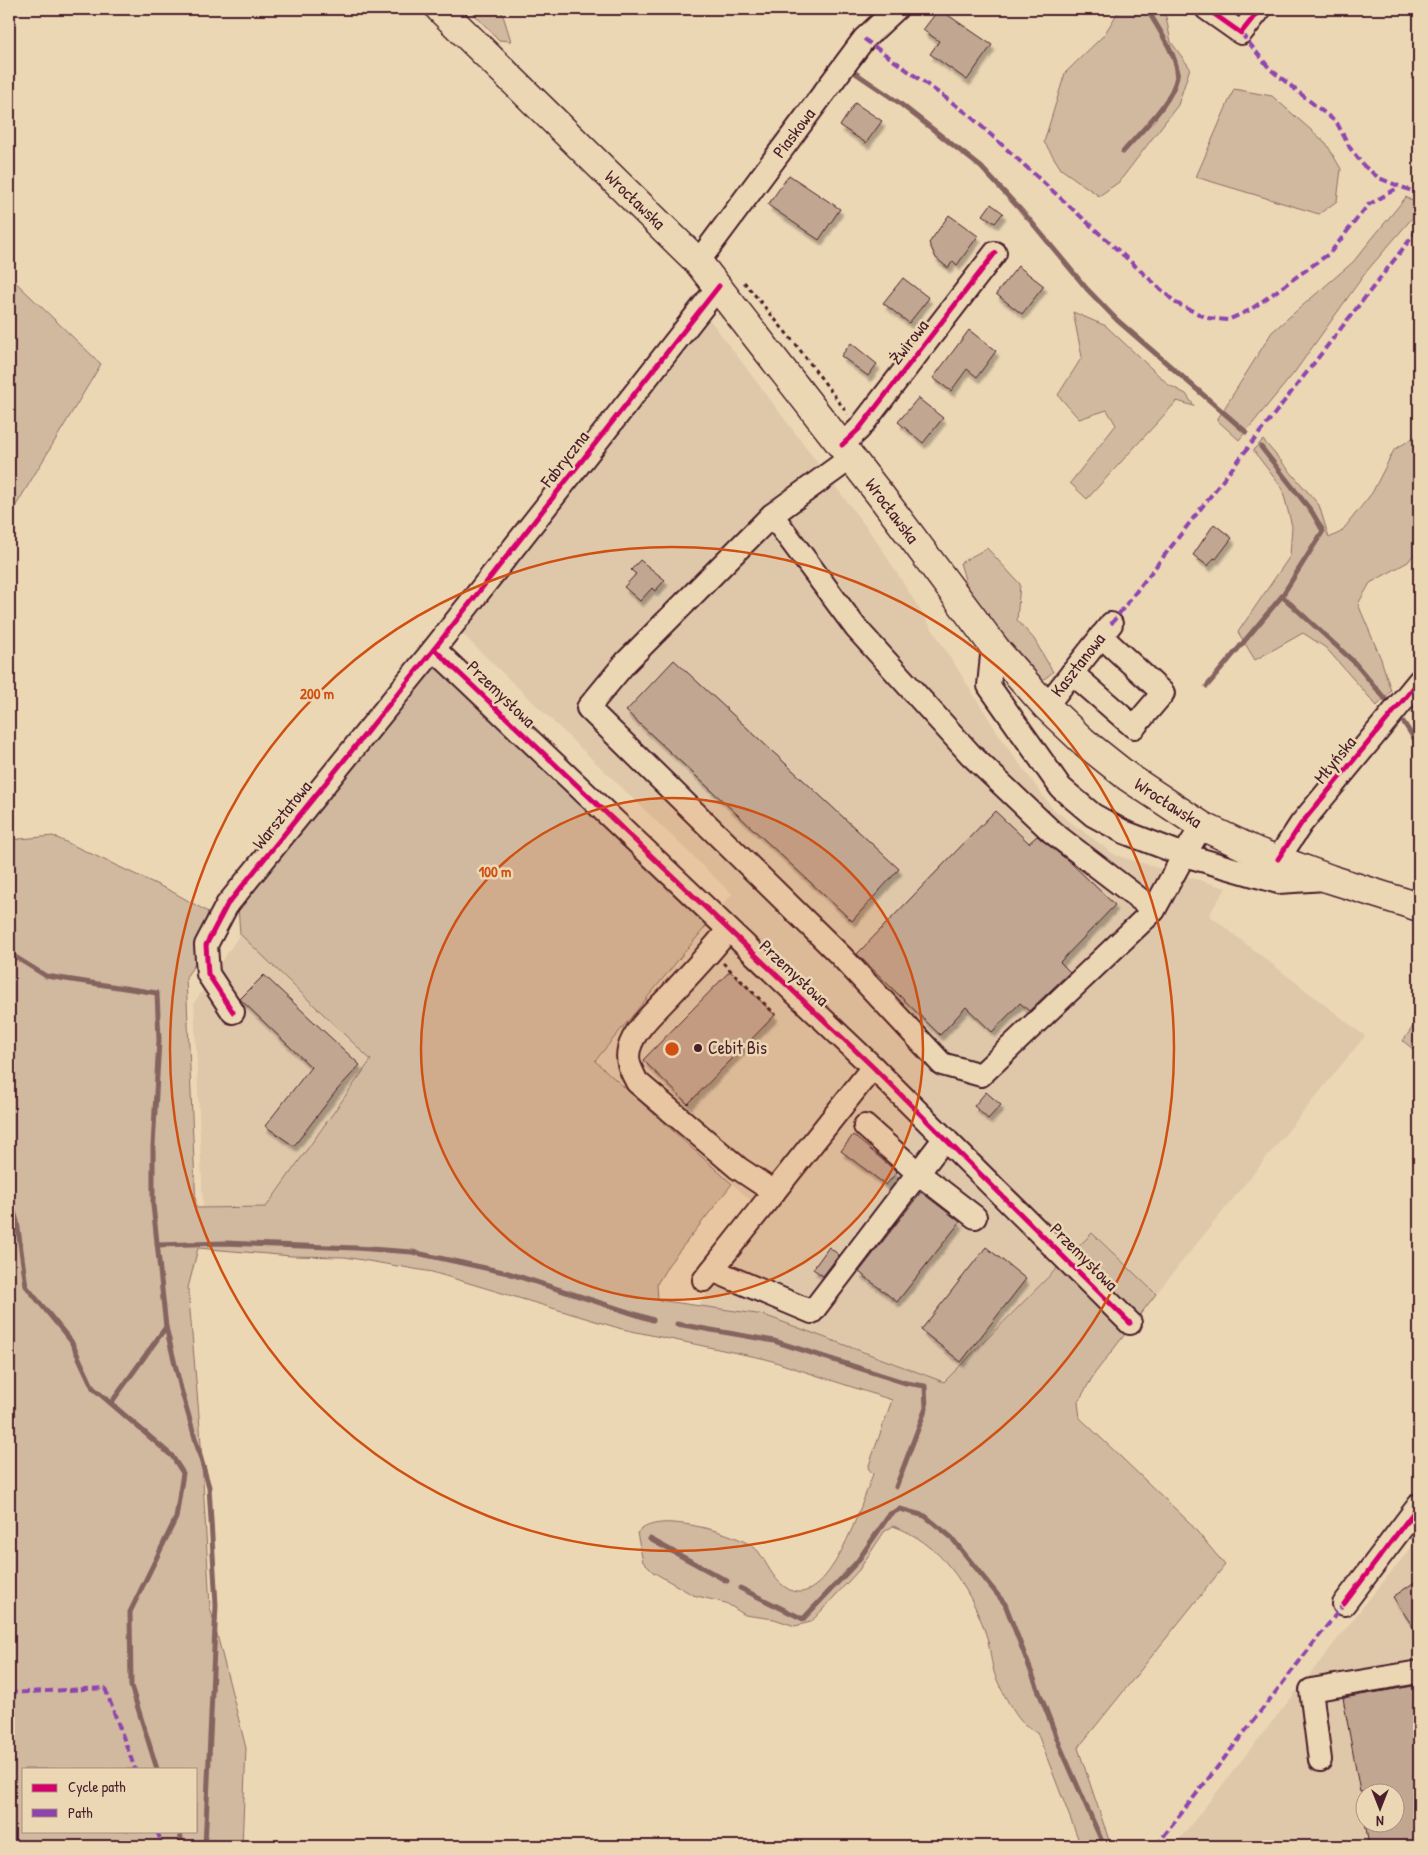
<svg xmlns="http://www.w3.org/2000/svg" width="1428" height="1855" viewBox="0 0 1428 1855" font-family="'Patrick Hand',sans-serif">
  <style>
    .built { fill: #dfc8aa; fill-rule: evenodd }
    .green { fill: #d1b99f; stroke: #8e6c65; fill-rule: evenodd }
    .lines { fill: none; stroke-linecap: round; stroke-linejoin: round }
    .stream { stroke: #85635f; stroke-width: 5 }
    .building { fill: #c1a691; stroke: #4a1f2b; filter: url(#shadow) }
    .minor-casing { stroke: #4a1f2b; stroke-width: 26 }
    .major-casing { stroke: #4a1f2b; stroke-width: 31 }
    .path { stroke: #4a1f2b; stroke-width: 3; stroke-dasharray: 4 4; stroke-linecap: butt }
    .minor { stroke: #ecd7b5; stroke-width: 22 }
    .major { stroke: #ecd7b5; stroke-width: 28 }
    .quiet { stroke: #8e44ad; stroke-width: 4; stroke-dasharray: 8 4; stroke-linecap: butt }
    .cycleway-casing { stroke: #ecd7b5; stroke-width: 8 }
    .cycleway { stroke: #d6006c; stroke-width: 5 }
    .ring { fill: none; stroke: #d05011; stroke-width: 2.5 }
    .poi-dot { fill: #4a1f2b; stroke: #ecd7b5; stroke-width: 2 }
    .labels { text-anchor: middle; stroke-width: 5; stroke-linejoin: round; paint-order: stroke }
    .street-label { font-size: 18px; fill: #4a1f2b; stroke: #ecd7b5 }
    .poi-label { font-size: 18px; fill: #4a1f2b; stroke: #ecd7b5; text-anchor: start }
    .centre { fill: #d05011; stroke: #ecd7b5; stroke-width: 2.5 }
    .ring-label { font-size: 15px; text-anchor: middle; font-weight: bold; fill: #d05011; stroke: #ecd7b5; stroke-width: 5; stroke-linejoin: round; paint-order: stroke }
  </style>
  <defs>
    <filter id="shadow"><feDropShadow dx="3" dy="5.5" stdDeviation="1" flood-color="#0004"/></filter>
  </defs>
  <rect width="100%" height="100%" fill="#ecd7b5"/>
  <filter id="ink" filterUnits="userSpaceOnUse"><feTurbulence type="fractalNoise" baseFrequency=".02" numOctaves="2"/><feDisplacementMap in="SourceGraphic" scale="10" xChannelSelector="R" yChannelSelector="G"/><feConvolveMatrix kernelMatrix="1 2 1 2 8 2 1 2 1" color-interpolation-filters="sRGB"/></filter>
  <g filter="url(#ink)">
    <g class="built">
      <path d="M707,316L876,540L1005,744L1053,809L1115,855L1226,888L1209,915L1365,1036L1156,1294L1092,1233L944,1382L764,1315L698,1306L767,1215L595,1061L732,894L459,631Z"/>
      <path d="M240,934L371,1060L266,1207H203L194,1003Z"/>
      <path d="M1419,1538V1846H1174L1369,1599ZM1366,1792H1396V1822H1366Z"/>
    </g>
    <g class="green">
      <path d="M469,9H501L511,41L499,40Z"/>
      <path d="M1120,9H1162L1166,17L1171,42L1190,68L1178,105L1119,182L1099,196L1061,169L1044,142L1065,73L1104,35Z"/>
      <path d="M1234,89L1272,96L1326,143L1341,169L1337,201L1319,214L1196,177Z"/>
      <path d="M1406,197L1419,205V210L1366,272L1294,373L1239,440L1217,420L1272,332L1353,262Z"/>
      <path d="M9,276L101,364L9,517Z"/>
      <path d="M1073,312L1106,326L1169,385L1186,394L1194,406L1177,401L1087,499L1070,483L1116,425L1107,410L1079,419L1058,395L1082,357Z"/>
      <path d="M1419,434V547L1408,562L1370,583L1358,604L1381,659L1391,691L1377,706L1326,648L1303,633L1255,660L1238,632L1290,556L1292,526L1282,488L1253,450L1263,440L1319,505L1329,538L1341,532L1372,493L1394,450Z"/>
      <path d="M987,548L1020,584L1017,620L1034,639L1053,672L1043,680L970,596L960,563Z"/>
      <path d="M433,667L444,674L707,925L595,1061L732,1184L669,1264L657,1284L658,1300L764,1315L944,1382L1092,1233L1156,1294L1095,1373L1078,1402L1080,1418L1189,1522L1225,1565L1078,1748L1111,1846H1081L1037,1732C1033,1730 1028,1727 1024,1724C1015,1717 997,1683 994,1672C990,1658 990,1644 985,1631C969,1586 939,1542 893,1526L884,1532L859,1570L811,1622L795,1626L774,1619L745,1615L726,1603L693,1595L653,1572L643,1562L637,1533C649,1521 668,1522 683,1524C702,1526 745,1537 758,1551C767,1563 772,1578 785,1587C827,1618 863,1499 873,1474L868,1468L892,1400L766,1359L622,1329L432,1272L345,1257L291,1256L198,1248L188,1288L200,1427L210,1607L246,1748L242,1846H9V840L53,836L171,891L208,912L195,964L186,977L196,1208L266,1207L371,1060L240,934L238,906ZM24,1769H196V1831H24Z"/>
      <path d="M1419,1018V1054L1403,1041Z"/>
    </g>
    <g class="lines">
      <g class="stream">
        <path d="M851,70L898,102L981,167L1029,219L1087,289L1117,320L1246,432"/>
        <path d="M1123,152C1140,132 1173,102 1177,76C1180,60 1155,23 1147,9"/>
        <path d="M1282,596L1354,662L1387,701"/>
        <path d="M1207,686L1282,596L1323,531L1312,512L1261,447"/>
        <path d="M1404,723L1419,746"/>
        <path d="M9,953L46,976L157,993L159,1040L153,1146V1205L166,1327L111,1403"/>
        <path d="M9,1196L17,1221L26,1286L71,1341L93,1388L172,1456L183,1473L176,1518L130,1612L131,1686L157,1769"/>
        <path d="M157,1245L225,1243L356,1248L412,1252L508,1273L653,1320"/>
        <path d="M677,1324L774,1341L906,1383L925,1386L926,1408L896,1487"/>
        <path d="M166,1327L181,1389L209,1487L216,1605L205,1846"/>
        <path d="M650,1539L727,1581"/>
        <path d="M740,1588L803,1619L857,1562L890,1514L900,1509L925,1516L951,1537L1005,1604L1060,1746L1104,1846"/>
        <path d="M180,1831L182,1846"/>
      </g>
    </g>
    <g class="building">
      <path d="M939,9L992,45L967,80L930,54L939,41L923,30Z"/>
      <path d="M855,103L882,121L866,143L840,126Z"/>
      <path d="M789,175L840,209L819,240L768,205Z"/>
      <path d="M991,204L1003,213L995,223L983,215Z"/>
      <path d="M949,215L978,236L957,265L953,261L948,268L936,258L929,243Z"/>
      <path d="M1018,266L1044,286L1022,314L996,294Z"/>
      <path d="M903,278L929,298L909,323L883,303Z"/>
      <path d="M969,330L996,351L977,377L967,369L951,391L933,378Z"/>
      <path d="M851,343L877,364L868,376L841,356Z"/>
      <path d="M918,398L943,418L923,443L898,422Z"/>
      <path d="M1214,524L1232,538L1216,559L1214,558L1208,566L1193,555Z"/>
      <path d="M640,560L665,580L655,591L652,588L640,601L624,587L636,574L631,570Z"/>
      <path d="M674,660L899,869L852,921L626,711Z"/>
      <path d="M995,811L1029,843L1037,836L1071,863L1115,905L1060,962L1070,972L1029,1011L1020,1003L992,1032L966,1007L940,1035L857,954Z"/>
      <path d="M730,971L775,1015L688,1104L643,1060Z"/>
      <path d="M264,975L360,1065L337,1090L294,1146L265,1126L311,1067L240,999Z"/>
      <path d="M986,1092L1001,1105L988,1119L974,1106Z"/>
      <path d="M853,1135L897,1172L886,1185L841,1151Z"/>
      <path d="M921,1192L960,1222L897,1302L859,1272Z"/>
      <path d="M829,1247L839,1255L823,1276L813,1269Z"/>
      <path d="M986,1247L1026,1279L961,1362L921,1330Z"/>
      <path d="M1419,1579V1636L1393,1597Z"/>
      <path d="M1419,1685V1846H1369L1365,1822H1396V1792H1360L1343,1698Z"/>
    </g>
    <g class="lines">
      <g class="minor-casing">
        <g id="minor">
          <path d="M1207,9L1241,33L1260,9"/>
          <path d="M698,262L864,39L896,9"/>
          <path d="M842,445L859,429L995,253"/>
          <path d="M852,457L772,515L626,662L588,708L840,955L942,1064L981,1075L1154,910"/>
          <path d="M772,515L856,628L971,755L1052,832L1154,910L1184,855L1124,832L1093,815L1061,788L989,686L993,645"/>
          <path d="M434,649L873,1067L1130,1323"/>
          <path d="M1072,673L1134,727L1163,693L1101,636"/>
          <path d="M1046,706L1111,624"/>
          <path d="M1202,826L1184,855L1278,882L1326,879"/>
          <path d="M1278,859L1301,824L1419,681"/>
          <path d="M728,930C711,952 693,971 674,991C659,1008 635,1027 629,1049C626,1062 631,1070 637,1082L738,1168L774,1192"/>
          <path d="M233,1012L208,974L206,945L227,905L434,649L719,286"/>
          <path d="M865,1126L918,1173L975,1217"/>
          <path d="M712,1270L812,1312L945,1138"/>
          <path d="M704,1280L873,1067"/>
          <path d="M1344,1604L1419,1505"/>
          <path d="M1320,1760L1311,1690L1419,1672"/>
        </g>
      </g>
      <g class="major-casing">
        <path id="major" d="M440,9L698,262L881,496L998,652L1046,706L1084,742L1128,777L1202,826L1257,852L1330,879L1419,907"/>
      </g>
      <g class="path">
        <path d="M744,282L797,346L848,414"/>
        <path d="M723,963L776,1015"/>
      </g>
      <use href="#minor" class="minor"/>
      <use href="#major" class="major"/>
      <g class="quiet">
        <path d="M1241,33L1270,69L1337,123L1350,148L1364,166L1379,178L1419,194"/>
        <path d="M864,39L968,114L1176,303L1207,318L1228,320L1250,310L1330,253L1368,205L1399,187"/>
        <path d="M1111,624L1419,228"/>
        <path d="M9,1693L105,1688L135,1769"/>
        <path d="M157,1831L163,1846"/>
        <path d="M1156,1846L1344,1604"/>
      </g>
      <g class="cycleway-casing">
        <g id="cycleway">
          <path d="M1207,9L1241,33L1260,9"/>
          <path d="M842,445L859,429L995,253"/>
          <path d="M434,649L873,1067L1130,1323"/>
          <path d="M1278,859L1301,824L1419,681"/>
          <path d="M233,1012L208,974L206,945L227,905L434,649L719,286"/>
          <path d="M1344,1604L1419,1505"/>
        </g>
      </g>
      <use href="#cycleway" class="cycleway"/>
    </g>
  </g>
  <circle cx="672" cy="1049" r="251" fill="#d05011" fill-opacity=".12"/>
  <g class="ring">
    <circle cx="672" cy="1049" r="251"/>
    <circle cx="672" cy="1049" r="502"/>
  </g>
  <circle class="poi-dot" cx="698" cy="1048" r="5"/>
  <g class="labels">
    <g class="street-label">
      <text transform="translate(794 133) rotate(-53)" y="6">Piaskowa</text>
      <text transform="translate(635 200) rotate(44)" y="6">Wrocławska</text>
      <text transform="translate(909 342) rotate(-52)" y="6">Żwirowa</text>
      <text transform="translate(565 459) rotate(-52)" y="6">Fabryczna</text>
      <text transform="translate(892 511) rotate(53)" y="6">Wrocławska</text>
      <text transform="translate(1078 665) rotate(-52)" y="6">Kasztanowa</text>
      <text transform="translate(501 694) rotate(44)" y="6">Przemysłowa</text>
      <text transform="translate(1335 760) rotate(-51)" y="6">Młyńska</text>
      <text transform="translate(1168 803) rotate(33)" y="6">Wrocławska</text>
      <text transform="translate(282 815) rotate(-51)" y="6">Warsztatowa</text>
      <text transform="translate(794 973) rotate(43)" y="6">Przemysłowa</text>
      <text transform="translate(1084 1257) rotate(45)" y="6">Przemysłowa</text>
    </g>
    <g class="poi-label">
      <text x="708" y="1054">Cebit Bis</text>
    </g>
  </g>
  <circle cx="672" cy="1049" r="8" class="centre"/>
  <g class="ring-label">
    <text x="317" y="699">200 m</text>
    <text x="495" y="877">100 m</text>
  </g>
  <rect width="1428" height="1855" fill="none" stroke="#ecd7b5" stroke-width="30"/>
  <rect x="15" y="15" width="1398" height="1825" fill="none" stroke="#4a1f2b" stroke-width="2" filter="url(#ink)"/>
  <rect x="22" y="1768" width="175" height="65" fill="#ecd7b5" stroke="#ab8d7e"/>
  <rect x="32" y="1784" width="25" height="8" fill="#d6006c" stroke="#ab8d7e"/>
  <text x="68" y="1792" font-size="15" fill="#4a1f2b">Cycle path</text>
  <rect x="32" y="1809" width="25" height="8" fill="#8e44ad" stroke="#ab8d7e"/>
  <text x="68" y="1818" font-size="15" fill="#4a1f2b">Path</text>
  <g transform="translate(1380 1808) rotate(180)"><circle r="24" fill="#ecd7b5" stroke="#ab8d7e"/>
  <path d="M0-4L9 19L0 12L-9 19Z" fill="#4a1f2b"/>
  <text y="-8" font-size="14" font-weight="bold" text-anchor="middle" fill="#4a1f2b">N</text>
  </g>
</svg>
